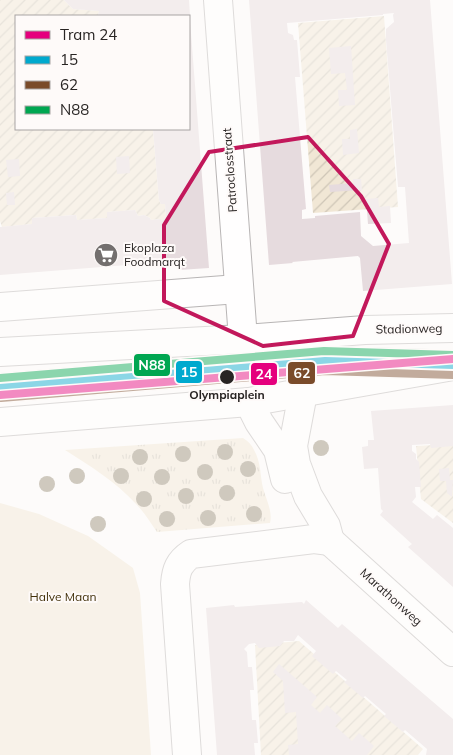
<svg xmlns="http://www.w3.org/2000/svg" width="453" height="755" viewBox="0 0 453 755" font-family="Mulish,sans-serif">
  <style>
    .grass { fill: url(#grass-tufts) }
    .park { fill: #f1e7d5 }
    .garden { fill: url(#garden-furrows) }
    .building { fill: #e6dbde; fill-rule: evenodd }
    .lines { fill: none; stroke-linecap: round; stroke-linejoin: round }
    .minor-casing { stroke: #b8b5b5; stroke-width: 30 }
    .major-casing { stroke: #b8b5b5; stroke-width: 30 }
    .minor { stroke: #fffefe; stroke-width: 28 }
    .major { stroke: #fffefe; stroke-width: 28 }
    .bus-1-casing { stroke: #fefaf9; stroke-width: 11 }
    .bus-2-casing { stroke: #fefaf9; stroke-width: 11 }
    .bus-3-casing { stroke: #fefaf9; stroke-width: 11 }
    .bus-1 { stroke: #00a9ce; stroke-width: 8 }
    .bus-2 { stroke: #7a4b2a; stroke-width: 8 }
    .bus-3 { stroke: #00a651; stroke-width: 8 }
    .tram-1-casing { stroke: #fefaf9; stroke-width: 11 }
    .tram-1 { stroke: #e5007d; stroke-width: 8 }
    .tree { fill: #978c77 }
    .marked { fill: none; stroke: #c2185b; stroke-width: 4; stroke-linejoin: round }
    .stop-dot { fill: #282423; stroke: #fefaf9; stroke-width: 2 }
    .labels { text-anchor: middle; stroke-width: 4; stroke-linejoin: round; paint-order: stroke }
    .street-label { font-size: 12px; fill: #282423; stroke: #fefaf9 }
    .poi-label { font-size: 12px; fill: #282423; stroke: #fefaf9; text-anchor: start }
    .stop-label { font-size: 12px; font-weight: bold; fill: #282423; stroke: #fefaf9 }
    .park-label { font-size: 12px; fill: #43320b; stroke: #fefaf9 }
    .line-badge { stroke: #fefaf9; stroke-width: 2 }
    .badge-label { font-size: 14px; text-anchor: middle; font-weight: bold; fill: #fff }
  </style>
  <defs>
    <pattern id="grass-tufts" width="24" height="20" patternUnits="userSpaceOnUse" patternTransform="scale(1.25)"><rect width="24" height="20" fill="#f1e7d5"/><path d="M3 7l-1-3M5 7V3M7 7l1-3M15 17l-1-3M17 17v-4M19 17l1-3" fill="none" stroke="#cfc6b7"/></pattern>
    <pattern id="garden-furrows" width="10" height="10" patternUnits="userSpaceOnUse" patternTransform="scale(1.25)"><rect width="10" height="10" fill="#f1e7d5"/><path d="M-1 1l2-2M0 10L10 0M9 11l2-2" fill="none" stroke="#cfc6b7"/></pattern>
  </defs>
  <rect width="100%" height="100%" fill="#fdfbfa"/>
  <path class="grass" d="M243,438C248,441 252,445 254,450C261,462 260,475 263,488C266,499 273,512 270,523L157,532C150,522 144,512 136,504C115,481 90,466 65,450Z"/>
  <path class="park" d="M0,503L39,514L88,536L133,568L140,593L151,755H0Z"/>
  <g class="garden">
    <path d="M0,0H64L73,9L99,11L98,16H16V129H153L159,200L161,204H165L166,217L162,221L160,219L151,220L150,218L144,215L138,216L135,210L107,212V218L77,220L76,215L32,218V224L2,227L0,221Z"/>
    <path d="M384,16L398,207L313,213L298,23Z"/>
    <path d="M453,444V523L421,499L416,446Z"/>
    <path d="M299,641L423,749L418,755H261L255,645Z"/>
  </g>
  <g class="building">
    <path d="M64,0H189L190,16H98L99,11L73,9Z"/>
    <path d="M249,0H430L452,284L363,291L360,258L358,256L292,262L293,263L269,265ZM394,13L393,15L394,22L386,29V40L398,187H405L409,243L373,246L361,236L360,212L315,216V218L302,219V210L306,209L295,77H300L297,40H294L293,35L288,33L287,23L383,15V14Z"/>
    <path d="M189,20H190L209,268L179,270L178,261L0,275V227L32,224V218L76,215L77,220L107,218V212L135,210L138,216L144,215L150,218L151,220L161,219L162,221L166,217L165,204H161L159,200L153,129H189Z"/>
    <path d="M351,46L355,105L339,106L338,90H347L345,73L331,74L329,48Z"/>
    <path d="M357,129L359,153L343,155L342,139H350V130Z"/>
    <path d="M129,156L130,173L117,174L116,157Z"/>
    <path d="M19,159L20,176L8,177L6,160Z"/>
    <path d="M353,179H361L362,190L330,192L329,185L354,183Z"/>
    <path d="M14,192L15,205H7L6,193Z"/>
    <path d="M378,198L379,207L390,206L391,223L368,224L366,199Z"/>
    <path d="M453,405V446L431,448L430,444L412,445V451L416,454V459L419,462L421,487H415L416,497L412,502L433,519L437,515L453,528V587L408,547L412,544L380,515L383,511L381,509L378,468L364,469L362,447L368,446V440H374L371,411Z"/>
    <path d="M449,468L450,480H453L452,497L447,493L446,481H440L439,469Z"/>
    <path d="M306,600L338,628L342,624L453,719V755H426L427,749L405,730L403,732L384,716L386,714L365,696L363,698L344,682L347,680L336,671L333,674L312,656L316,651L298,635L294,641H284L280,646L259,648L255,643L249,644L244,649L247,652L248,667H252L254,690H250L252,720H256L258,743H254L255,755H217L206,608L234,605L235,607L302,602L304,604Z"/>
    <path d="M279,664L317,697L311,705L320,713L327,705L342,719L335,726L352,741L359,733L374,746L367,755H289L288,745L298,744L296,712L285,713L283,681L273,672Z"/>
  </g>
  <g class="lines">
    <g class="minor-casing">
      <g id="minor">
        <path d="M218,0L243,339"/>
        <path d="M0,307L238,289"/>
        <path d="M0,388L325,361L429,364"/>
        <path d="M303,393L293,446L296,464L308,496L326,526L330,541"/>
        <path d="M249,402L259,422L278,450L285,479"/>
        <path d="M330,541L453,652"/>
        <path d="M187,755L175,584C176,570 179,562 191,554L314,539L330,541"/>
      </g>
    </g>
    <g class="major-casing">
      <g id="major">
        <path d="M0,352L243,339L365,330L453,328"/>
        <path d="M0,422L249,402L453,366"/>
      </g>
    </g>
    <use href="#minor" class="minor"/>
    <use href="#major" class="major"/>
    <g class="bus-1-casing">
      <path id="bus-1" d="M0,388L325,361L453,365"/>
    </g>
    <g class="bus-2-casing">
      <path id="bus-2" d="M1,398L325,371L453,375"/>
    </g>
    <g class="bus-3-casing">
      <path id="bus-3" d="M0,378L324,351L453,355"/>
    </g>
    <use href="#bus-1" class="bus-1"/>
    <use href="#bus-2" class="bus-2"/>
    <use href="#bus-3" class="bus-3"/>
    <g class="tram-1-casing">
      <path id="tram-1" d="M0,395L453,359"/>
    </g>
    <use href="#tram-1" class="tram-1"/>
  </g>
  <g class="tree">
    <circle cx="321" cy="448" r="8"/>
    <circle cx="225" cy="452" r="8"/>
    <circle cx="183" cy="454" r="8"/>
    <circle cx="140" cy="457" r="8"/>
    <circle cx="248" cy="469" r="8"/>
    <circle cx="205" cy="472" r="8"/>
    <circle cx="77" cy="476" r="8"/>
    <circle cx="121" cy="476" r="8"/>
    <circle cx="162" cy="477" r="8"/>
    <circle cx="47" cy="484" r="8"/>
    <circle cx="227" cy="493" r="8"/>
    <circle cx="186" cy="496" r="8"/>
    <circle cx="144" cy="499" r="8"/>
    <circle cx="254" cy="514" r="8"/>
    <circle cx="208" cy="518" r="8"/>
    <circle cx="167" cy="519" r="8"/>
    <circle cx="98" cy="524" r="8"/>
  </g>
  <path d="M0 0H453V755H0ZM308,137L361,196L389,244L353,336L263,346L164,301V225L209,152Z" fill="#fdfbfa" fill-opacity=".55" fill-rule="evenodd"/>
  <path class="marked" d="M308,137L361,196L389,244L353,336L263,346L164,301V225L209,152Z"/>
  <defs>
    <g id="supermarket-disc" transform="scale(1.25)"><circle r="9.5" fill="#736f6e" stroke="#fefaf9"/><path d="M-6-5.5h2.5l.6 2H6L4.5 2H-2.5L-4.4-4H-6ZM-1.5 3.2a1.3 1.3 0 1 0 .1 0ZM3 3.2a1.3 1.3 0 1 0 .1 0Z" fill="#fff"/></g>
  </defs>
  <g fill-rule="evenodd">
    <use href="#supermarket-disc" x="106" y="255"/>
  </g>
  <circle class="stop-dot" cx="227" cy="377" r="8"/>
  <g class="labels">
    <g class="street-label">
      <text transform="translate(230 170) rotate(-94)" y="4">Patroclosstraat</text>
      <text transform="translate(409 329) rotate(-1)" y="4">Stadionweg</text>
      <text transform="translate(391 597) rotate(42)" y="4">Marathonweg</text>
    </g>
    <g class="poi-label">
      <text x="124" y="252">Ekoplaza<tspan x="124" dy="14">Foodmarqt</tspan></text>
    </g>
    <g class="stop-label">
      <text x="227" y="399">Olympiaplein</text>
    </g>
    <g class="park-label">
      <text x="63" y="601">Halve Maan</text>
    </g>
  </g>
  <g class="line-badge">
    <rect x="133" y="353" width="38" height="24" rx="5" fill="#00a651"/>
    <rect x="175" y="360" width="28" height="24" rx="5" fill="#00a9ce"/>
    <rect x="287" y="361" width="29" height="24" rx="5" fill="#7a4b2a"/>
    <rect x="250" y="362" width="28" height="24" rx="5" fill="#e5007d"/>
  </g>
  <g class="badge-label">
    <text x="152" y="370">N88</text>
    <text x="189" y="377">15</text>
    <text x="302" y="378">62</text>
    <text x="264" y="379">24</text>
  </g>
  <rect x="15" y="15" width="175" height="115" fill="#fefaf9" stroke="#a8a4a3"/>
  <rect x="25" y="31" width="25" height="8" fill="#e5007d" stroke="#a8a4a3"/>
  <text x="60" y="40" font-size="15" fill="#282423">Tram 24</text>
  <rect x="25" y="56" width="25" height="8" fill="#00a9ce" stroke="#a8a4a3"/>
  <text x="60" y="65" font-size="15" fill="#282423">15</text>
  <rect x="25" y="81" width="25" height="8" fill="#7a4b2a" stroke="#a8a4a3"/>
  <text x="60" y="90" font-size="15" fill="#282423">62</text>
  <rect x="25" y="106" width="25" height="8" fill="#00a651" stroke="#a8a4a3"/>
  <text x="60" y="115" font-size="15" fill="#282423">N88</text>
</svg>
